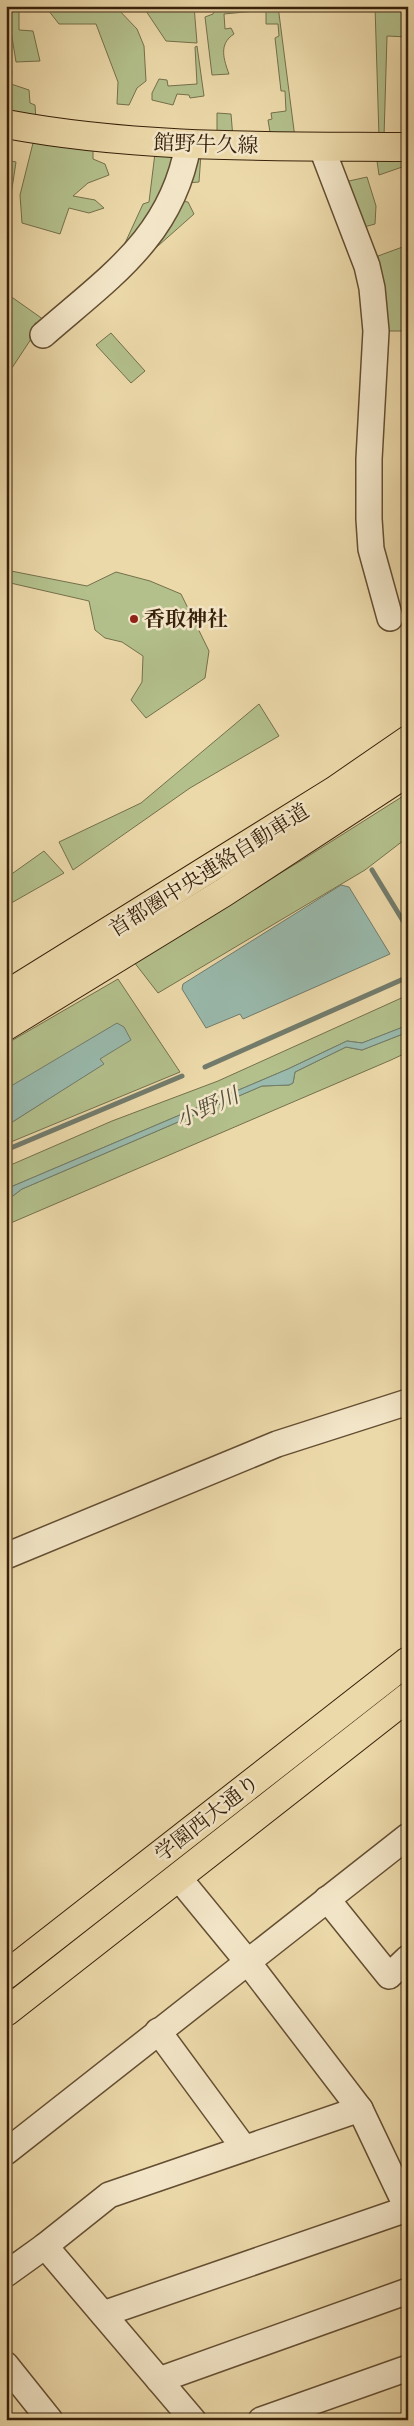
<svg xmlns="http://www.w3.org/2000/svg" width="414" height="2426" viewBox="0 0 414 2426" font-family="'IM FELL DW Pica','Noto Serif JP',serif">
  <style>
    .green { fill: #b3c08c; stroke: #75704b }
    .water { fill: #99baad; stroke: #727c6c }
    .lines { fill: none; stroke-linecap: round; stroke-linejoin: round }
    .stream { stroke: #727c6c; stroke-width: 5 }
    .minor-casing { stroke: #644e32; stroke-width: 28 }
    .major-casing { stroke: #37200a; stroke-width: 30 }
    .highway-casing { stroke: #37200a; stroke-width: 30 }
    .minor { stroke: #f3e6c8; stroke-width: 25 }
    .major { stroke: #ecd9aa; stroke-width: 28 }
    .highway { stroke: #ecd9aa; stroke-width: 28 }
    .poi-dot { fill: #8f2418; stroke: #f3e6c8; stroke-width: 2 }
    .labels { text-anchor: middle; stroke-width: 5; stroke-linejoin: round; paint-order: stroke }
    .street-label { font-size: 21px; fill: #37200a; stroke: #f3e6c8 }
    .poi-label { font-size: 21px; font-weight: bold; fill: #37200a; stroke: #f3e6c8; text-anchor: start }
    .water-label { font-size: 22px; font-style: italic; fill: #544e3b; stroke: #f3e6c8 }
  </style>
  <rect width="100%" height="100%" fill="#ecd9aa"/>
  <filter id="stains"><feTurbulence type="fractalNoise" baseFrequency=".004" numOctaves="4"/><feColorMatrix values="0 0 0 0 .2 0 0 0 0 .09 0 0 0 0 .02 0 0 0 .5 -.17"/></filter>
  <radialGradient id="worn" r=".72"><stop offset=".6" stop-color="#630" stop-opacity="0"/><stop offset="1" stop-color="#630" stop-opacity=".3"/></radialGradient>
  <g class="green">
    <path d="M7,6H19V30L33,31L40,61L16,62Z"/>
    <path d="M45,6H115L137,29L144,46L146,81L137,88L129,105L117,104L118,82L96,24H59Z"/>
    <path d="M139,6H194L197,43L166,41L146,11Z"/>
    <path d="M217,6H278L295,138H271L268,120L272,119L271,113L286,111L285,91H281L275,38L279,36L278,24H266V10L224,14L225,29L231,28L234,34C218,44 224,60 229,74L212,75L205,17L213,14Z"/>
    <path d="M375,6H408V37L387,36L384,137H379Z"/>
    <path d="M197,46L204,96L190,98L189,95L177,94L173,105L152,100V93L159,79L167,80L168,86L197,84L195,47Z"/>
    <path d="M6,63L12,71L11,84L29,90L30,103L35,105L36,120L6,115Z"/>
    <path d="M217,113L231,114L233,138L217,137Z"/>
    <path d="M34,139L93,149V159L105,164L109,175L88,183L73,196L95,200L104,208L89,213L69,208L60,234L22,223L20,195Z"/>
    <path d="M155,153L180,154L158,209L120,254L143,204L149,202Z"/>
    <path d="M194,153L201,154L199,182L187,183Z"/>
    <path d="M376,154H408V165L379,175Z"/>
    <path d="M7,160L16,162L10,202L6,210Z"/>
    <path d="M367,177L376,206L375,224L357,229L340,183Z"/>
    <path d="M180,201L188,202L194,214L150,253Z"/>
    <path d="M408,245V331H381L382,296L378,256Z"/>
    <path d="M6,293L47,322L35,323V333L6,377Z"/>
    <path d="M111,333L145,371L131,383L96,345Z"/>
    <path d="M6,570L87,586L116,572L150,581L181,594L209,651L205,678L146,718L131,700L142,682L143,656L122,642L105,638L95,630L89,601L6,582Z"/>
    <path d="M259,704L279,736L190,788L73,870L59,842L141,803Z"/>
    <path d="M408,793V837L365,870L158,993L134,962L302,860Z"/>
    <path d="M44,851L64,873L6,906V878Z"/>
    <path d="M118,979L180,1072L6,1144V1126L103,1064L100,1060L6,1089V1044Z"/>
    <path d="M408,995L406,1026L362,1043L347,1041L288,1069L6,1189V1167L112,1121L218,1081Z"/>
    <path d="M408,1032V1052L391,1060L6,1225V1201L22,1189L262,1086L289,1085L293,1083L295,1072L346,1047L362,1050Z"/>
  </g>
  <g class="water">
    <path d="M341,885L349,887L390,954L243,1019L240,1014L206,1028L182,989L183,984Z"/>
    <path d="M117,1023L124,1027L131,1040L100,1059L104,1064L6,1126V1089Z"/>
    <path d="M408,1025V1032L362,1050L346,1047L295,1072L293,1083L289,1085L262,1086L22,1189L6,1201V1189L288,1069L347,1041L362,1043Z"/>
  </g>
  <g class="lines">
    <g class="stream">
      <path d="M372,870L408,929"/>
      <path d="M205,1067L408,977"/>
      <path d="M6,1150L182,1076"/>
    </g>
    <g class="minor-casing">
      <g id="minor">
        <path d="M321,146L367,266L372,288L376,331L369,459V519L371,549L390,618"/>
        <path d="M43,335C108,278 172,237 188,145"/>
        <path d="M6,1556L277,1444L408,1402"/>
        <path d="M178,1877L247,1961L360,2109L408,2210"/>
        <path d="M327,1899L389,1976L408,1958"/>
        <path d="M158,2031L244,2148"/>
        <path d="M6,2152L408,1836"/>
        <path d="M45,2246L193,2420"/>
        <path d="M6,2274L45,2246L109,2195L360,2109"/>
        <path d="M103,2314L407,2209"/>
        <path d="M6,2365L50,2420"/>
        <path d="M159,2380L408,2291"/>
        <path d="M261,2420L408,2368"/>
      </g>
    </g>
    <g class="major-casing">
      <g id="major">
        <path d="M6,124C139,149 273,146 408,147"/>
        <path d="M6,1975L408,1661"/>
        <path d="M6,2012L408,1697"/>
      </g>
    </g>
    <g class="highway-casing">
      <g id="highway">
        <path d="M6,995L334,791L408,740"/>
        <path d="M6,1026L223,893L408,772"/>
      </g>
    </g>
    <use href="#minor" class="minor"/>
    <use href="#major" class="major"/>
    <use href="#highway" class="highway"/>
  </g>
  <circle class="poi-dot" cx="134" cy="619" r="5"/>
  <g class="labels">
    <g class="street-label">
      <text transform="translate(206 144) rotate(2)" y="7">館野牛久線</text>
      <text transform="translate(209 870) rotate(-32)" y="7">首都圏中央連絡自動車道</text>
      <text transform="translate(207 1818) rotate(-38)" y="7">学園西大通り</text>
    </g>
    <g class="poi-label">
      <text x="144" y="626">香取神社</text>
    </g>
    <g class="water-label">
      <text transform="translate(207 1107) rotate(-24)" y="8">小野川</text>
    </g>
  </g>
  <rect width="414" height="2426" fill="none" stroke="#ecd9aa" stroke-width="25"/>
  <rect x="8" y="8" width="399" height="2411" fill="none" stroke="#37200a" stroke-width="2.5"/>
  <rect x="12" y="12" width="389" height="2401" fill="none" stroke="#37200a"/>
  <rect width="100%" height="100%" filter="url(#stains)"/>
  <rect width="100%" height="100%" fill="url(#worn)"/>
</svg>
